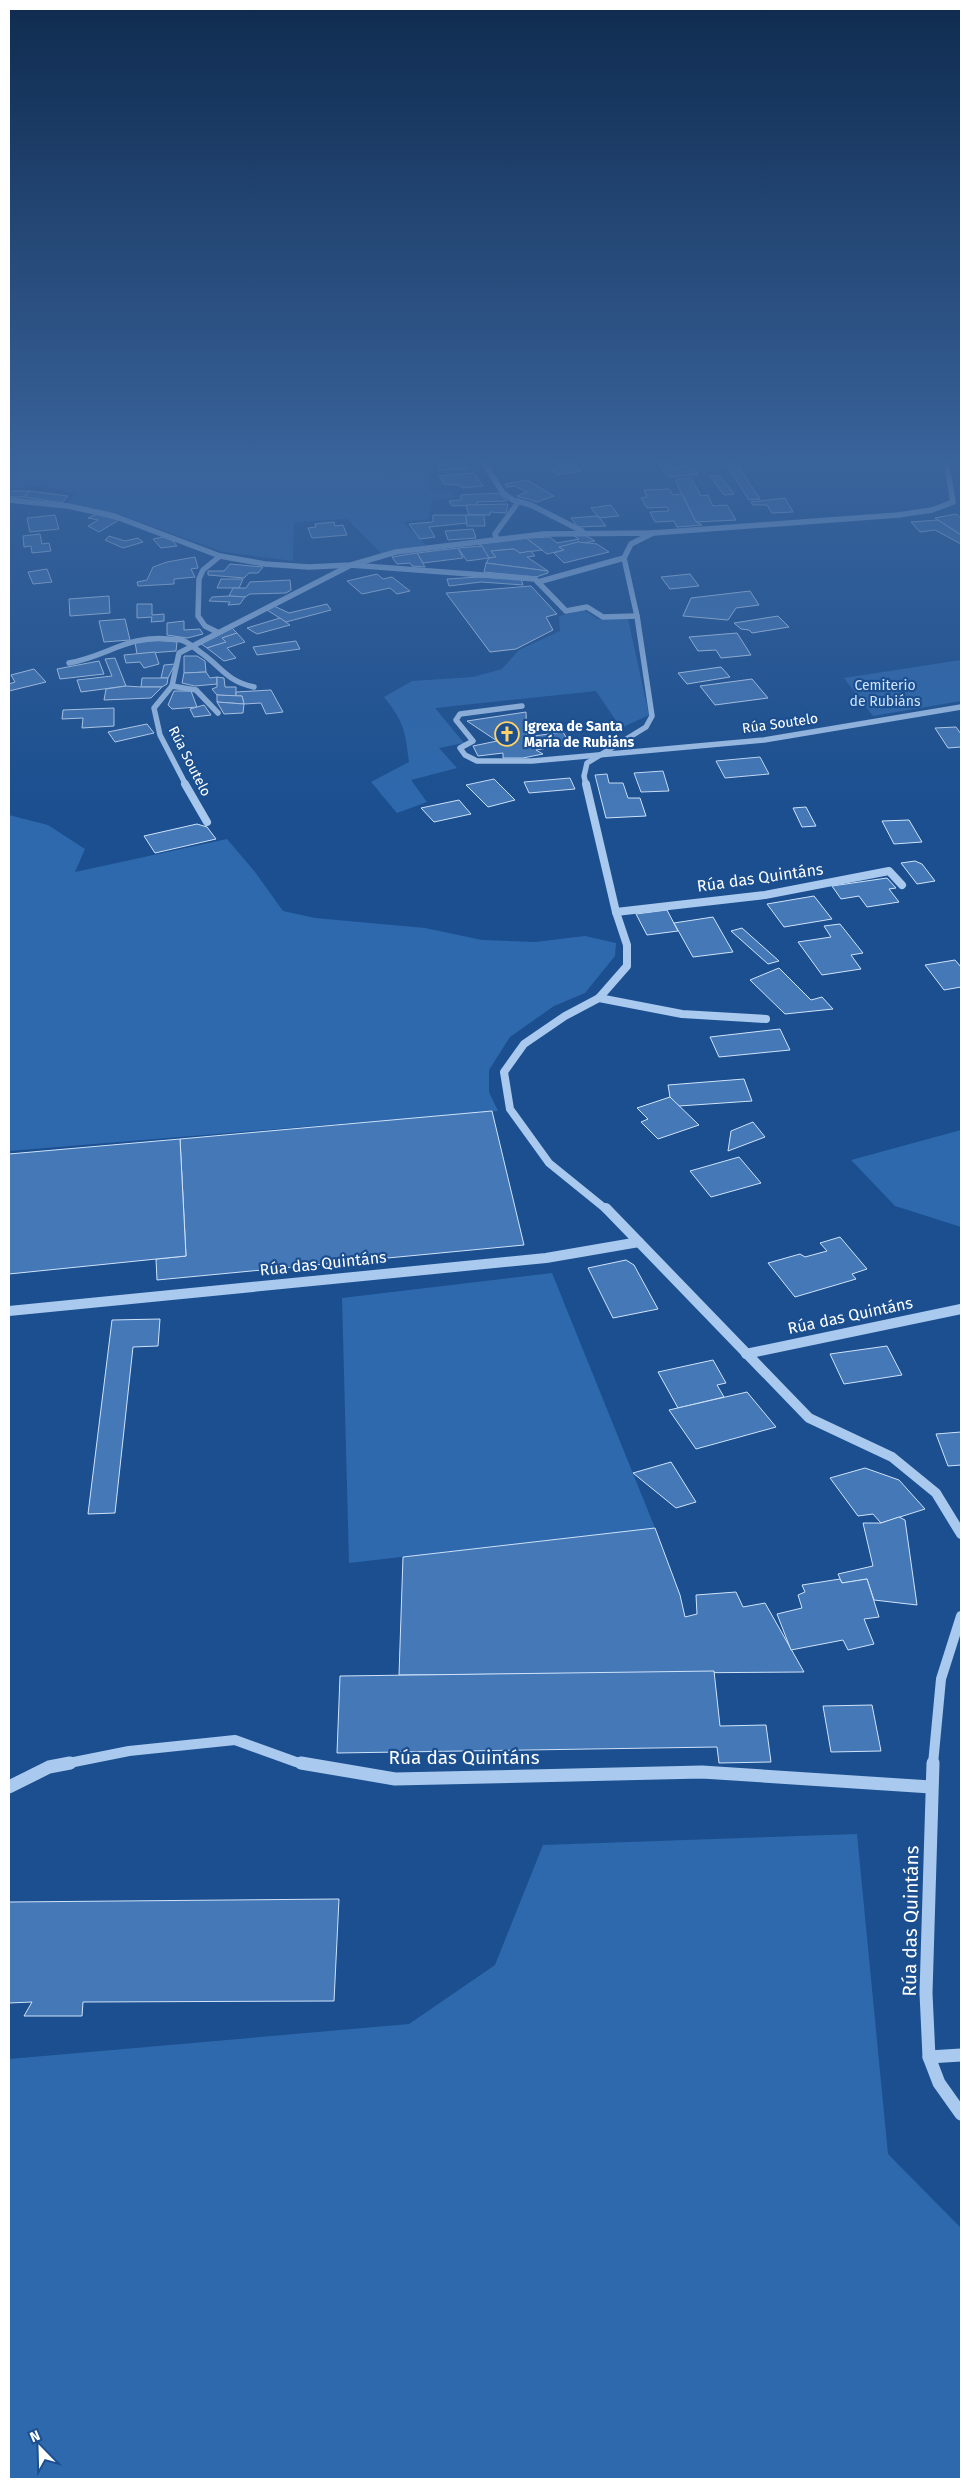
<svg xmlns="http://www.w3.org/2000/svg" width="970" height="2488" viewBox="0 0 970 2488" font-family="'Fira Sans',sans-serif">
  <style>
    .green { fill: #2e69ad }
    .building { fill: #4478b7; stroke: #cfe3fa }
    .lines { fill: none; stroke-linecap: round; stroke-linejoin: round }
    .minor-far3 { stroke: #a9c9ee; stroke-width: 5.5 }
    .minor-far2 { stroke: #a9c9ee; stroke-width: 8 }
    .minor-far1 { stroke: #a9c9ee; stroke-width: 10 }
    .minor { stroke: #a9c9ee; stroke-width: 13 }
    .labels { text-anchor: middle; stroke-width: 4.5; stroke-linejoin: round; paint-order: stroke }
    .far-park-label { font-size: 14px; fill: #cfe3fa; stroke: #1b4f8f }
    .far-street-label { font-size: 14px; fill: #fff; stroke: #1b4f8f }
    .far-poi-label { font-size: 14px; font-weight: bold; fill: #fff; stroke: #1b4f8f; text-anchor: start }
    .street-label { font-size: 16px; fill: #fff; stroke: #1b4f8f }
    .near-street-label { font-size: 19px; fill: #fff; stroke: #1b4f8f }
  </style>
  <rect width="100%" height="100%" fill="#1b4f8f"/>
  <g class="green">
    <path d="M13,460H387V474L425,472L430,491H453L454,498L432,500L429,519L403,522L426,545L382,554L347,519L294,522L293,561L223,552L123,516L68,503L75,494L40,486L9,489V468L17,466Z"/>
    <path d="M584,610L598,619H628L649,715L621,728L596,691L435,708L464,743L439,748L457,768L411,780L427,802L397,813L371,782L409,762C405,730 404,722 384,697L412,681L473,677L502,669L519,650L560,631L559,616Z"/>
    <path d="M961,660V701L873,716L844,678Z"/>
    <path d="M9,815L48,825L85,849L75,872L227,839L255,872L283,911L315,918L425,928L482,940L535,942L585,936L616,943L615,956L585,993L554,1006L510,1037L489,1070V1092L498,1111L9,1151Z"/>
    <path d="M961,1130V1227L895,1206L851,1160Z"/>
    <path d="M552,1273L655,1528L349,1563L342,1298Z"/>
    <path d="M857,1834L888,2154L961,2228V2479H9V2059L409,2024L495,1965L543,1845Z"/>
  </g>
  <g class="building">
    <path d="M437,460H465L468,469L439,470Z"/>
    <path d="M552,460H569L581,471L557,475L551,469L560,468Z"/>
    <path d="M656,460H667L673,468L693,466L698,474L668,477Z"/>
    <path d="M736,463L760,499L749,500L726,464Z"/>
    <path d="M474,473L483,486L462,488L460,485L444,484L439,476Z"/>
    <path d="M710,476H720L734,494L724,495Z"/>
    <path d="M691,478L701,496L708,495L713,506L727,505L736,520L696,522L676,482L677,479Z"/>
    <path d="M527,480L554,496L537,502L517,496L527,492L515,486L506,487L505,484Z"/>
    <path d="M669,489L673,495L682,494L696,522L702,525L677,527L674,521L655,522L650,512L669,511L667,507L647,508L641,498L647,497L644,490Z"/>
    <path d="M9,491H30L24,497H9Z"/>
    <path d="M30,491L68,496L62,503L24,497Z"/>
    <path d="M498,493L507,501L477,502V505L452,506L449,501L461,500V495Z"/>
    <path d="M785,498L793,512L772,513L767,505H753L751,502Z"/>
    <path d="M508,504L506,513L490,512V515H469L466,505Z"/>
    <path d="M611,505L619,516L599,518L591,508Z"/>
    <path d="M97,514L119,520L99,532L88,526L98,520L88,518Z"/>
    <path d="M956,514L961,518V535L935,518Z"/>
    <path d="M55,515L59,529L30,532L27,518Z"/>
    <path d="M433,515H466L467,523L429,527L435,537L420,539L409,524L433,522Z"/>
    <path d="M466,515H484L485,526H467Z"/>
    <path d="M598,516L606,526L578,527L571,518Z"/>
    <path d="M938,520L961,535V544L935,530L920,532L911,522Z"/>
    <path d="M334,522L335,526L343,525L347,535L312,538L308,528L316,527L315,524Z"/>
    <path d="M473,529L476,538L448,540L445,531Z"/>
    <path d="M40,534L42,544L49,543L51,551L32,553L31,546L24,547L23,536Z"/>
    <path d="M583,534L595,541L559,547L564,550L547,554L526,538L550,537L557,543L579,539L574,536Z"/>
    <path d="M109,536L125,541L138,538L143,542L123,548L105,540Z"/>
    <path d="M163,537L173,541L177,546L161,548L153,539Z"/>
    <path d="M526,538L542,550L520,553L514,549L491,551L496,557L489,558L479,544Z"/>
    <path d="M578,542L597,544L609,552L564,563L554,553L564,550L559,547Z"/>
    <path d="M482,546L489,558L467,561L458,548Z"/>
    <path d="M458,548L463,558L423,563L417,553Z"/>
    <path d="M514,549L520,553L531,551L535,556L527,557L548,571L486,563L489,558L496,557L491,551Z"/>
    <path d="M417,553L425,567L412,566L410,563L397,564L392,557Z"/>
    <path d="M195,557L198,568L191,569L195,577L174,579V584L138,586L137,582L147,580L153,567L167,562Z"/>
    <path d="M486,563L548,571V573L536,577L484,572Z"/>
    <path d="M230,564L263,567L258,573H249L244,578L208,575V571H224Z"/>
    <path d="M47,569L52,582L33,584L28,572Z"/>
    <path d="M377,574L383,579L392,577L410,591L397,594L390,588L362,594L347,581Z"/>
    <path d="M690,574L699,586L670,589L661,577Z"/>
    <path d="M479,577L521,579L523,585L481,582L449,586L447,579Z"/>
    <path d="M221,579H243L239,588H217Z"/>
    <path d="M290,580L291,590L286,593L250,594L245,597L229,596L233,588H246L250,582Z"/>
    <path d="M531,586L557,614L546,617L553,630L516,649L490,652L446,593Z"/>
    <path d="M750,591L759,605L736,608L728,620L683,616L691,598Z"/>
    <path d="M109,596L110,613L70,616L69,599Z"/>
    <path d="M229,596L245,597L240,604L228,605L230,602L209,601L212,597Z"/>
    <path d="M137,604H152V615L164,614V621L151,622L152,617L137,618Z"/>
    <path d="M327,604L331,610L286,622L267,610L274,606L289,613Z"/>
    <path d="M778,616L789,627L752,633L749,630L741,629L734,623Z"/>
    <path d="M280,618L290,625L257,634L247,628Z"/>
    <path d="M125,619L130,640L104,642L99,621Z"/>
    <path d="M184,621V630L200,629L203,634L187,638L167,635V623Z"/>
    <path d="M231,627L237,633L222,638L226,642L207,648L200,643Z"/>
    <path d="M237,633L245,642L227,648L236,658L224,661L207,648L226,642L222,638Z"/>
    <path d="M737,633L751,655L721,658L716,650L698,651L689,637Z"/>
    <path d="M155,640L177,642L176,651L137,654L135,642Z"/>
    <path d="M296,641L300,649L257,655L253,647Z"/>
    <path d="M155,652L159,664L144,668L140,662L126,663L124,655Z"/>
    <path d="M184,656H197L205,661L206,672L184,673Z"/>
    <path d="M115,658L126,686L81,692L77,680L112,676L105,659Z"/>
    <path d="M99,661L104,674L60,679L57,669Z"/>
    <path d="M175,664L168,678H161L164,665Z"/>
    <path d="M721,667L730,677L687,684L678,673Z"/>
    <path d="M34,669L46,682L9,691V684L15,682L11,675Z"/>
    <path d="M206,672L210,678L217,677V684L195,686L182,683L184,673Z"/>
    <path d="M217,677L224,678L225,687H236V696L217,695L212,689L217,687Z"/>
    <path d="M142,678H168L167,684L162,687H141Z"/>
    <path d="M752,679L768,698L715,705L700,686Z"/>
    <path d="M126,686L141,687H162L151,698L104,700L106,689Z"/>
    <path d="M271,690L283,712L266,714L261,703L244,704L242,696H236V692Z"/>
    <path d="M174,691H191L197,707L172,709L168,705Z"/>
    <path d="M217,695L242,696L244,704L217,702Z"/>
    <path d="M217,702L244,704L243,713L224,714Z"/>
    <path d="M204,705L211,715L194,717L190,709Z"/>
    <path d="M114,708V726L82,728L83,718L62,719L63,710Z"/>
    <path d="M526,712L527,737L563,732L570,744L536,750L543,754L523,758H503V753L478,756L473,746L497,741L467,721Z"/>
    <path d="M147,724L154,733L115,742L108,732Z"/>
    <path d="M956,727L961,734V747L948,748L935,728Z"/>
    <path d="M760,757L769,774L725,778L716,761Z"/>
    <path d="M663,771L669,791L641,792L634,773Z"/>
    <path d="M607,774L609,783H623L628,798H640L646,816L606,818L595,775Z"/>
    <path d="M570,778L575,789L529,793L524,782Z"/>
    <path d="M494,779L515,800L488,807L466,785Z"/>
    <path d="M459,800L471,814L434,822L421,808Z"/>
    <path d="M806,807L816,826L802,827L793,808Z"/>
    <path d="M909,820L922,842L894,844L882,821Z"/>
    <path d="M197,824L207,827L216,839L155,853L144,836Z"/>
    <path d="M915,861L922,864L935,881L917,884L901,863Z"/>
    <path d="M887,878L896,888L889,889L899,902L867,907L859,896L841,899L832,886Z"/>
    <path d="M814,896L832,919L784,927L767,904Z"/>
    <path d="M667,910L678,931L647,935L636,914Z"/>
    <path d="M713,917L733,952L693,957L674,923Z"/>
    <path d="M840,924L863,953L851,955L861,969L822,975L798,942L831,937L824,926Z"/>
    <path d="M742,928L779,961L768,964L731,931Z"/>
    <path d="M955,960L961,967V987L944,990L925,965Z"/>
    <path d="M779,968L811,1000L822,997L833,1009L785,1014L750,980Z"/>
    <path d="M780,1029L790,1050L719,1057L710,1037Z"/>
    <path d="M744,1079L752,1101L679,1106L670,1097L668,1085Z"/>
    <path d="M670,1097L699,1125L658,1139L641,1122L648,1119L637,1108Z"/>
    <path d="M492,1111L524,1245L157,1280L156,1259L186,1256L180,1139Z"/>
    <path d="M753,1122L765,1137L728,1151L731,1131Z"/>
    <path d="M180,1139L186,1256L9,1274V1154Z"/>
    <path d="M739,1157L761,1183L711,1197L690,1171Z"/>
    <path d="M840,1237L867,1269L852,1274L856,1279L795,1297L768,1263L800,1254L805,1257L827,1251L820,1243Z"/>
    <path d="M626,1260L634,1265L658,1309L613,1318L588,1268Z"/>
    <path d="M160,1319L158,1346L133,1347L115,1513L88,1514L112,1320Z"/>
    <path d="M887,1346L902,1375L844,1384L830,1354Z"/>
    <path d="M713,1360L726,1383L717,1385L724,1397L678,1408L658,1372Z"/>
    <path d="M747,1392L776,1427L696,1449L669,1410Z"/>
    <path d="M961,1432V1465L948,1466L936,1434Z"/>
    <path d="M671,1462L696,1502L676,1508L633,1473Z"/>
    <path d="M865,1468L899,1480L925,1509L881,1523L873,1514L858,1516L830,1478Z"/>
    <path d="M899,1517L905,1520L917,1605L874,1600L867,1579L842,1583L838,1574L873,1566L863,1523H881Z"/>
    <path d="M655,1528L680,1595L685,1617L697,1614L696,1595L736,1592L743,1607L765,1603L804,1672L399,1675L403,1557Z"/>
    <path d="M840,1579L842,1583L867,1579L879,1617L864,1619L874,1644L848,1650L843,1640L791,1650L777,1614L802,1608L798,1595L805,1592L802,1585Z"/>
    <path d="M714,1671L720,1726L766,1725L771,1762L719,1763L717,1747L337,1753L340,1676Z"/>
    <path d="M872,1705L881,1751L831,1752L823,1706Z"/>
    <path d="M339,1899L334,2001L83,2002L82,2016H24L32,2002L9,2003V1902Z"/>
  </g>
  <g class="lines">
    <g class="minor-far3">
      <path d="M482,460L503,493L513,500L531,505L582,531"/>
      <path d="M9,500L68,506L114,516L220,556L265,564L309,567L351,565L396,552L544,534L653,533L631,544L624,558L637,616L652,716L646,727L587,763L584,776L586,785"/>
      <path d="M653,533L898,515L932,510L953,502L946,460"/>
      <path d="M497,539L495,534L519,501"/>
      <path d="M538,582L624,558"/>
      <path d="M217,632L205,626L198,616L199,579L203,570L220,556"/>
      <path d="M69,663C108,656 127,635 169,639C174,639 180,639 184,641C190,644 195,648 200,652C222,667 226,681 254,687"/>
      <path d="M172,686L196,690L218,713"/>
      <path d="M522,706L460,714L456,720L473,741L460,748L465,755L477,761H532L764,740L961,707"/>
      <path d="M186,785L160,735L154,708L172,686L179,653L351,565L535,579L566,611L587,607L603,617L637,616"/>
    </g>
    <g class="minor-far2">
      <path d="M185,784L207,822"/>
      <path d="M586,784L616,912L627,945V966L599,998L565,1016L524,1044L504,1072L510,1109L549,1163L607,1210"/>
      <path d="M616,912L765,895L889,871L902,885"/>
      <path d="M599,998L682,1014L766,1019"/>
    </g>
    <g class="minor-far1">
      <path d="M606,1208L809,1418L892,1457L936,1493L961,1534"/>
      <path d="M9,1311L546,1258L639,1242"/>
      <path d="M746,1354L961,1309"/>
      <path d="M64,1764L129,1751L235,1740L296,1762L308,1764"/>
      <path d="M933,1764L941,1679L961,1616"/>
    </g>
    <g class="minor">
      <path d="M301,1763L395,1779L702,1772L931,1787"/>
      <path d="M933,1763L926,1993L929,2057L939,2083L961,2114"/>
      <path d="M9,1787L49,1767L70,1763"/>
      <path d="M929,2057L961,2055"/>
    </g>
  </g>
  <linearGradient id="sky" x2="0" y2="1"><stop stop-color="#0f2b4f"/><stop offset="0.57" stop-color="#39639b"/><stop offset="1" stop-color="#39639b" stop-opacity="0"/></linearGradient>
  <rect width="970" height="809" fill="url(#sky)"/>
  <defs>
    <g id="church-ring" transform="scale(1.25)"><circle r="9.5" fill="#1b4f8f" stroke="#ffd166" stroke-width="1.5"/><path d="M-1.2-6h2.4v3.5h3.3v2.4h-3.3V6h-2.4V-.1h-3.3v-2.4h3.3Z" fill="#ffd166"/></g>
  </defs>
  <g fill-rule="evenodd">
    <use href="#church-ring" x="507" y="734"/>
  </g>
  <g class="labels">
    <g class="far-park-label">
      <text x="885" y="690">Cemiterio<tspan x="885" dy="16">de Rubiáns</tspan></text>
    </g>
    <g class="far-street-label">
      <text transform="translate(780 723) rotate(-8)" y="5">Rúa Soutelo</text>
      <text transform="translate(190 761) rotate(63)" y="5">Rúa Soutelo</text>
    </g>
    <g class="far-poi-label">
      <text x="524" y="731">Igrexa de Santa<tspan x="524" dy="16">María de Rubiáns</tspan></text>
    </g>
    <g class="street-label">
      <text transform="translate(760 877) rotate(-8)" y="6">Rúa das Quintáns</text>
      <text transform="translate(323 1263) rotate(-6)" y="6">Rúa das Quintáns</text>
      <text transform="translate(850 1315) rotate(-12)" y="6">Rúa das Quintáns</text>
    </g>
    <g class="near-street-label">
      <text x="464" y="1764">Rúa das Quintáns</text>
      <text transform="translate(910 1921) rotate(-89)" y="7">Rúa das Quintáns</text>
    </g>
  </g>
  <rect width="970" height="2488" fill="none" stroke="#ffffff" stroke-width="20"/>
  <g transform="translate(40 2448) rotate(337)" stroke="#1b4f8f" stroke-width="4" paint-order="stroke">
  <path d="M0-4L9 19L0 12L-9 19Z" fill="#ffffff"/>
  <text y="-8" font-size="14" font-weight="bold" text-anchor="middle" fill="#ffffff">N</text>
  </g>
</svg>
